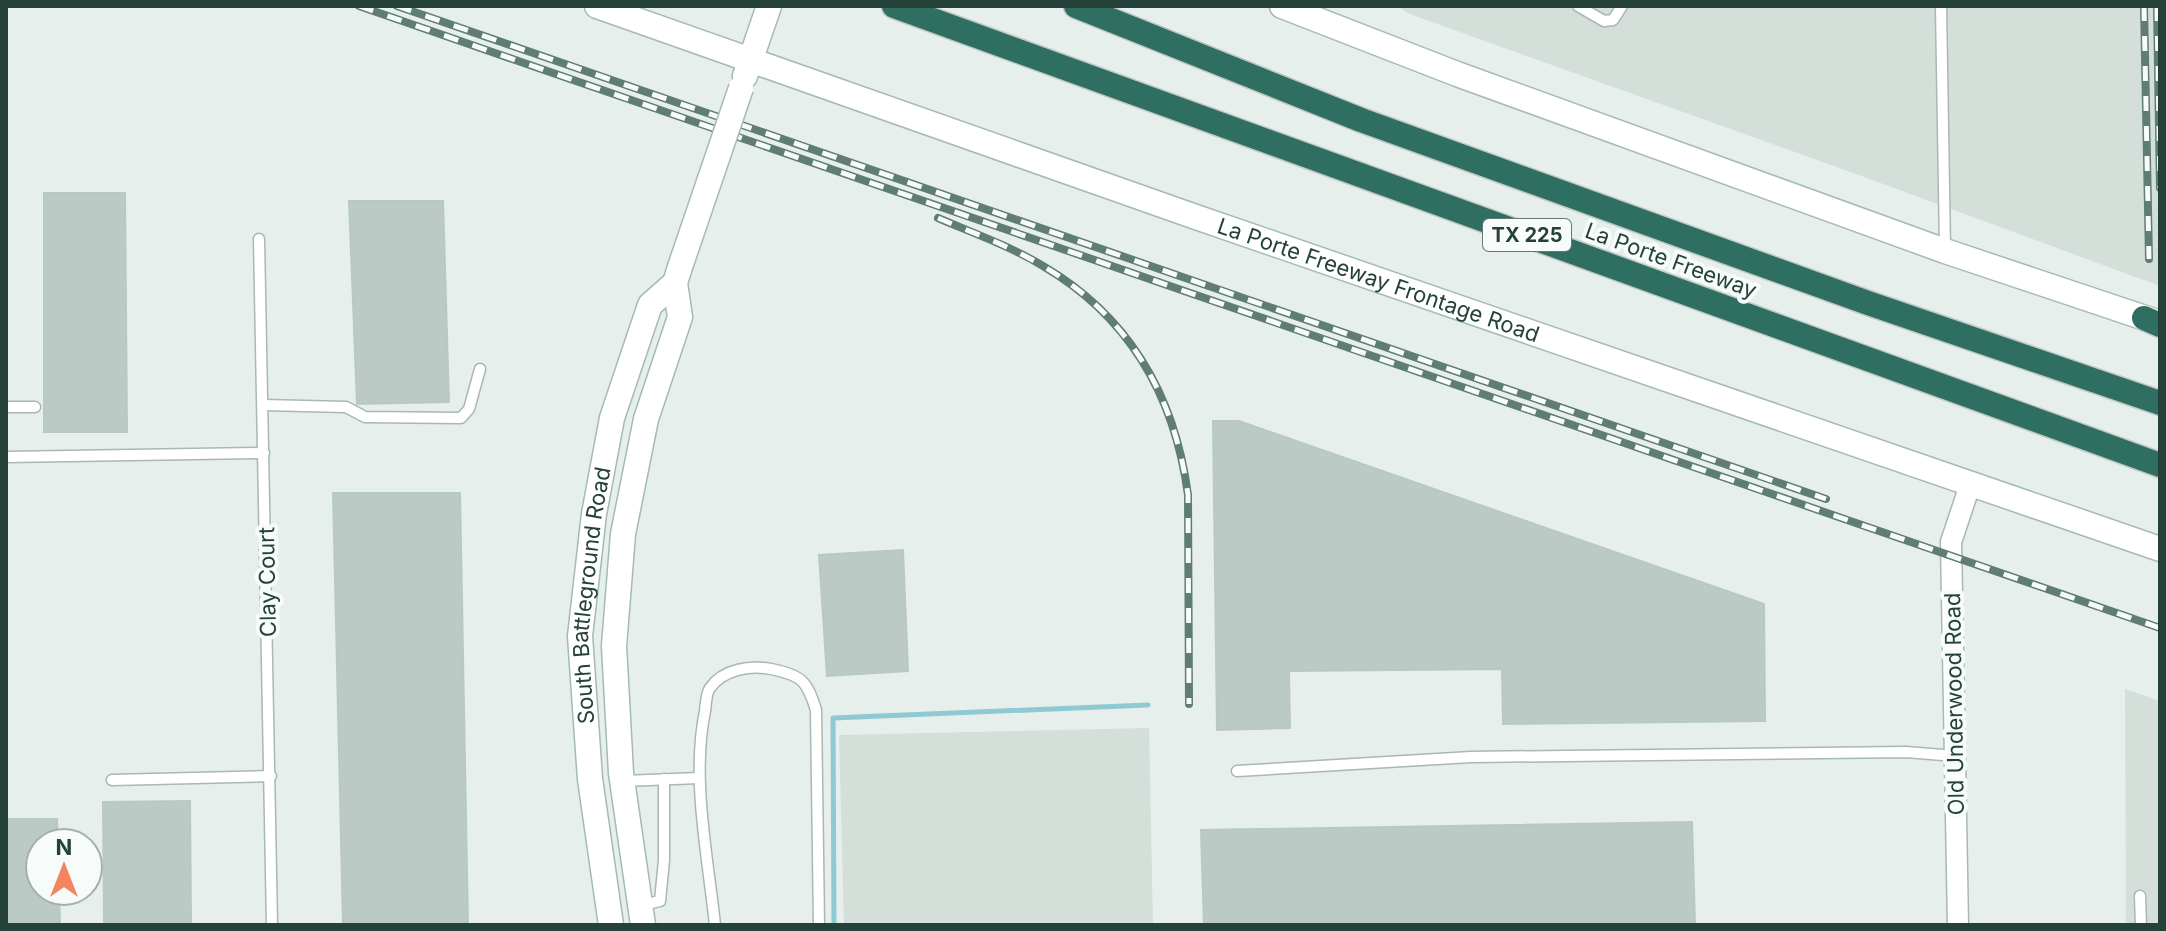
<svg xmlns="http://www.w3.org/2000/svg" width="2166" height="931" viewBox="0 0 2166 931" font-family="Inter,sans-serif">
  <style>
    .built { fill: #d4dfda }
    .lines { fill: none; stroke-linecap: round; stroke-linejoin: round }
    .stream { stroke: #8ec9d4; stroke-width: 5 }
    .building { fill: #bbcac4; stroke: #b8c9c2; stroke-width: 2 }
    .lane-casing { stroke: #a8b8b2; stroke-width: 13 }
    .street-casing { stroke: #a8b8b2; stroke-width: 23 }
    .secondary-casing { stroke: #a4bbb3; stroke-width: 27 }
    .highway-casing { stroke: #c2cac8; stroke-width: 27 }
    .lane { stroke: #fff; stroke-width: 10 }
    .street { stroke: #fff; stroke-width: 20 }
    .secondary { stroke: #fff; stroke-width: 24 }
    .highway { stroke: #2f6f62; stroke-width: 24 }
    .rail-casing { stroke: #5f7d75; stroke-width: 8 }
    .rail { stroke: #f7fbf9; stroke-width: 5; stroke-dasharray: 15; stroke-linecap: butt }
    .secondary-bridge-casing { stroke: #a4bbb3; stroke-width: 27; stroke-linecap: butt }
    .secondary-bridge { stroke: #fff; stroke-width: 24 }
    .labels { text-anchor: middle; stroke-width: 8; stroke-linejoin: round; paint-order: stroke }
    .shield { fill: #f7fbf9; stroke: #637a73; stroke-width: 2 }
    .shield-label { font-size: 20px; font-weight: bold; fill: #24423a }
    .street-label { font-size: 22px; fill: #24423a; stroke: #f7fbf9 }
  </style>
  <rect width="100%" height="100%" fill="#e6efeb"/>
  <g class="built">
    <path d="M1399,6H2160V286L1856,174L1407,13Z"/>
    <path d="M2125,689L2160,701V925H2126Z"/>
    <path d="M1149,728L1153,925H844L839,735Z"/>
  </g>
  <g class="lines">
    <path class="stream" d="M834,925L833,718L1148,705"/>
  </g>
  <g class="building">
    <path d="M44,193H125L127,432H44Z"/>
    <path d="M349,201H443L449,402L357,404Z"/>
    <path d="M1213,421H1239L1764,604L1765,721L1503,724L1502,669L1289,671L1290,728L1217,730Z"/>
    <path d="M333,493H460L468,925H343Z"/>
    <path d="M903,550L908,671L827,676L819,555Z"/>
    <path d="M190,801L191,925H104L103,802Z"/>
    <path d="M6,819H57L58,843H40V891H59L60,925H6Z"/>
    <path d="M1692,822L1695,925H1204L1201,830Z"/>
  </g>
  <g class="lines">
    <g class="lane-casing">
      <g id="lane">
        <path d="M1578,6L1604,21L1613,20L1622,6"/>
        <path d="M1941,6L1945,249"/>
        <path d="M259,239L272,925"/>
        <path d="M263,405L346,407L365,417L461,418L469,409L480,369"/>
        <path d="M6,407H35"/>
        <path d="M6,457L264,453"/>
        <path d="M1237,771L1471,757L1906,752L1955,756"/>
        <path d="M112,780L271,776"/>
        <path d="M624,781L699,778"/>
        <path d="M2140,896L2141,925"/>
        <path d="M642,905L660,901L664,860V779"/>
        <path d="M715,925C708,857 691,779 705,711C706,704 706,693 710,688C723,669 751,665 771,669C802,675 807,681 816,710L819,925"/>
      </g>
    </g>
    <g class="street-casing">
      <path id="street" d="M1958,925L1951,542L1970,485"/>
    </g>
    <g class="secondary-casing">
      <g id="secondary">
        <path id="s1" d="M597,6L1193,216L2160,549"/>
        <path d="M1282,6L1457,74L1945,251L2160,323"/>
        <path d="M745,76L769,6"/>
        <path id="s2" d="M611,925L590,779L580,636L594,514L612,418L650,305L675,283"/>
        <path d="M643,925L621,773L614,646L623,534L646,419L680,317L675,283L680,267"/>
      </g>
    </g>
    <g class="highway-casing">
      <g id="highway">
        <path d="M894,6L2160,465"/>
        <path d="M1076,6L1361,120L1868,303L2160,403"/>
        <path d="M2144,318L2160,325"/>
      </g>
    </g>
    <use href="#lane" class="lane"/>
    <use href="#street" class="street"/>
    <use href="#secondary" class="secondary"/>
    <use href="#highway" class="highway"/>
    <g class="rail-casing">
      <g id="rail">
        <path d="M359,6L2160,628"/>
        <path d="M397,6L1826,499"/>
        <path d="M2144,6L2149,259"/>
        <path d="M2157,6L2160,188"/>
        <path d="M938,218C973,233 1010,246 1043,266C1130,317 1175,397 1188,495L1189,704"/>
      </g>
    </g>
    <use href="#rail" class="rail"/>
    <g class="secondary-bridge-casing">
      <path id="secondary-bridge" d="M680,267L741,88"/>
    </g>
    <use href="#secondary-bridge" class="secondary-bridge"/>
  </g>
  <g class="labels">
    <rect class="shield" x="1483" y="219" width="88" height="32" rx="6"/>
    <g class="shield-label">
      <text x="1527" y="242">TX 225</text>
    </g>
    <g class="street-label">
      <text transform="translate(1671 260) rotate(20)" y="8">La Porte Freeway</text>
      <text dy="8" stroke="none"><textPath href="#s1" startOffset="828">La Porte Freeway Frontage Road</textPath></text>
      <text transform="translate(267 582) rotate(-91)" y="8">Clay Court</text>
      <text dy="8" stroke="none"><textPath href="#s2" startOffset="332">South Battleground Road</textPath></text>
      <text transform="translate(1954 704) rotate(-91)" y="8">Old Underwood Road</text>
    </g>
  </g>
  <rect width="2166" height="931" fill="none" stroke="#24423a" stroke-width="16"/>
  <g transform="translate(64 867)"><circle r="38" fill="#f7fbf9" stroke="#a3b1ad" stroke-width="2"/>
  <path d="M0-6L14 30L0 20L-14 30Z" fill="#f4845f"/>
  <text y="-12" font-size="22" font-weight="bold" text-anchor="middle" fill="#24423a">N</text>
  </g>
</svg>
